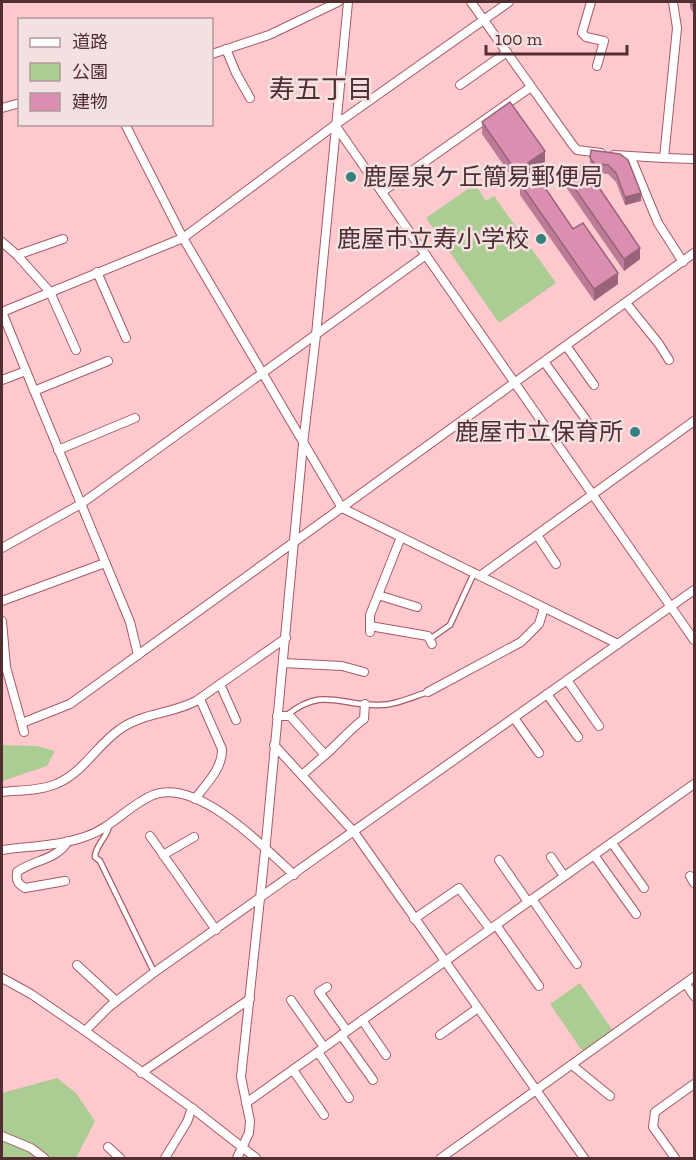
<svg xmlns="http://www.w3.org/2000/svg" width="696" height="1160" viewBox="0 0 696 1160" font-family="'Zilla Slab','Noto Sans JP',serif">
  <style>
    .green { fill: #abcc92 }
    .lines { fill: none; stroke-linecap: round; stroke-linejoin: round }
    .service-casing { stroke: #a75a64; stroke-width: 7 }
    .minor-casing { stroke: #a75a64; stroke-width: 10 }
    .service { stroke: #fff; stroke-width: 4.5 }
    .minor { stroke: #fff; stroke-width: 8 }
    .wall { fill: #bc7b97 }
    .shaded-wall { fill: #99647b }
    .building { fill: #db8fb0; stroke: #99647b; stroke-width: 1.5 }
    .poi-dot { fill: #37807d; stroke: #f3e1e2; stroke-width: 2 }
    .labels { text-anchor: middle; stroke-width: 5; stroke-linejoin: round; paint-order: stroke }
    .poi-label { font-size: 24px; fill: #502e32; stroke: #f3e1e2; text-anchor: end }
    .neighbourhood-label { font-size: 26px; fill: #502e32; stroke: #f3e1e2 }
  </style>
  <rect width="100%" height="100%" fill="#fec9ce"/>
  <g class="green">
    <path d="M475,184L486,201L494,196L556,283L499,323L426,218Z"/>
    <path d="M2,745L37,746L55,751L47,766L2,781Z"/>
    <path d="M580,983L613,1031L583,1052L550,1004Z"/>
    <path d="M57,1078L76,1093L95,1121L76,1158H2V1093Z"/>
  </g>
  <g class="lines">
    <g class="service-casing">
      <g id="service">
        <path d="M430,639L450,625L474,573"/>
        <path d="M287,715C323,687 338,705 377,705C393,706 412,697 428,692"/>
        <path d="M109,825C108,837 95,845 95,857L100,861L154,972"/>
      </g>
    </g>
    <g class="minor-casing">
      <g id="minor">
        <path d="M471,2L572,144L577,150L601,153"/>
        <path d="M591,2L582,33L586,37L604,41L597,66"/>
        <path d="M226,49L236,73L250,98"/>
        <path d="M212,54L269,35L338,2"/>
        <path d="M460,85L507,52"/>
        <path d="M2,108L20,103"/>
        <path d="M125,124L183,238L342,508L618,644"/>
        <path d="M335,125L694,640"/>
        <path d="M614,155L664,158L677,28L673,2"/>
        <path d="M631,158L658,223L683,262"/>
        <path d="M664,158L694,159"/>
        <path d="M382,192L531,87"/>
        <path d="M2,242L17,255L50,292L76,350"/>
        <path d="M17,255L63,239"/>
        <path d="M97,272L126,338"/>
        <path d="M626,303L659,344L669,360"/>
        <path d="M2,312L183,238L335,125L509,2"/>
        <path d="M2,312L26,371L2,380"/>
        <path d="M567,347L594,385"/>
        <path d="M545,363L592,428"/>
        <path d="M26,371L130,622L138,655"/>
        <path d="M34,391L108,361"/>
        <path d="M58,450L135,418"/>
        <path d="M537,535L556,564"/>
        <path d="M2,548L81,504L426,255"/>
        <path d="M480,576L694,421"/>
        <path d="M378,595L417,607"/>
        <path d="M2,601L105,563"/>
        <path d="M2,621L6,667L24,732"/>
        <path d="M370,626L428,636L432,644"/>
        <path d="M370,632V615L401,537"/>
        <path d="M283,663L342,666L364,672"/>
        <path d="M567,680L599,726"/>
        <path d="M220,684L236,720"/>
        <path d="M428,692L521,642L539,624L544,608"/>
        <path d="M547,694L578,737"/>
        <path d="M277,716H290L325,755L302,775"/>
        <path d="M514,718L539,753"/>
        <path d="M22,723L70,704L694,253"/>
        <path d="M274,745L354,832L584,1158"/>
        <path d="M325,755C339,743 350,729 364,719L365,704"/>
        <path d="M2,792C20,790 39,791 56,784C82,774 97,745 119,730C141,713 172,714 196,701L286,638"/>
        <path d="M195,799C206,784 223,768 222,749L200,699"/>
        <path d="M150,836L216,930"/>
        <path d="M612,843L644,888"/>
        <path d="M2,850C29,846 61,846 87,836C111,828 129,805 153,795C198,778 264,847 294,875"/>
        <path d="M163,855L194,837"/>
        <path d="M594,855L636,914"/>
        <path d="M551,857L564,876"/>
        <path d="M499,860L528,902"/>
        <path d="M690,876L694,883"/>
        <path d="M65,881L25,888C18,884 16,881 17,872C34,859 56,861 68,841"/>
        <path d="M532,899L577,964"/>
        <path d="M414,919L459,888L490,929"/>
        <path d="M496,925L539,986"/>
        <path d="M77,965L116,1001"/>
        <path d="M2,978L31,994L85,1031L192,1108L256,1158"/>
        <path d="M686,984L694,996"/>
        <path d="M327,987L319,992L347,1031"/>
        <path d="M291,1000L324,1047"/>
        <path d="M362,1020L386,1055"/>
        <path d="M85,1031L110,1006L152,974L694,590"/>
        <path d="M341,1035L373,1080"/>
        <path d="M440,1035L478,1008"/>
        <path d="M318,1052L349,1098"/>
        <path d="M572,1065L610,1096"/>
        <path d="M293,1070L324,1115"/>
        <path d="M141,1073L250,999"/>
        <path d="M246,1103L694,784"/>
        <path d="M2,1136L31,1148L44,1158"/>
        <path d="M108,1147L120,1158"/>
        <path d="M165,1158L187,1122L192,1108"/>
        <path d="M237,1158L249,1133L250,1121L241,1077L266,842L303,444L316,335L348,2"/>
        <path d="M441,1158L694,977"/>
        <path d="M675,1158L653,1127L655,1112L694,1084"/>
      </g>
    </g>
    <use href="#service" class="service"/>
    <use href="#minor" class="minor"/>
  </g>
  <g class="wall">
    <path d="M690,2H694V21V14L690,8Z"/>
    <path d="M482,122L545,162L516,183L482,134Z"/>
    <path d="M620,154L641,201L625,205L616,182L608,174L595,173L590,167V158Z"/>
    <path d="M566,176L640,259L624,271L566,187Z"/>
    <path d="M520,183L618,284L594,301L520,195Z"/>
  </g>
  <g class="shaded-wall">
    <path d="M545,151V162L516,183V171Z"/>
    <path d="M641,193V201L625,205V197Z"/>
    <path d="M640,248V259L624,271V259Z"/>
    <path d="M618,273V284L594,301V289Z"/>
  </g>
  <g class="building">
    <path d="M690,2H694V8Z"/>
    <path d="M510,102L545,151L516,171L482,122Z"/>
    <path d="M591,150L620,154L628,160L641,193L625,197L616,173L608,165L595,164L590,158Z"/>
    <path d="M583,164L640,248L624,259L566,176Z"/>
    <path d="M535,173L573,229L583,223L618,273L594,289L520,183Z"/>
  </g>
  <g class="poi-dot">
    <circle cx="351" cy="177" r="6"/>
    <circle cx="541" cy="239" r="6"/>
    <circle cx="635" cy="432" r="6"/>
  </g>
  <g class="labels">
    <g class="poi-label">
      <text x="363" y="185" text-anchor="start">鹿屋泉ケ丘簡易郵便局</text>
      <text x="529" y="247">鹿屋市立寿小学校</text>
      <text x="623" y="440">鹿屋市立保育所</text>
    </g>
    <g class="neighbourhood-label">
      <text x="321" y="98">寿五丁目</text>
    </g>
  </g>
  <rect width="696" height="1160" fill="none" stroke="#502e32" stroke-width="6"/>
  <rect x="18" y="18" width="195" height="108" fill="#f3e1e2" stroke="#b2999c" stroke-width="1.5"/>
  <rect x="30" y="38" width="30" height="9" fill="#ffffff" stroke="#b2999c" stroke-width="1.5"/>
  <text x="72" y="48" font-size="18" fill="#502e32">道路</text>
  <rect x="30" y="63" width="30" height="18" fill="#abcc92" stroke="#b2999c" stroke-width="1.5"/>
  <text x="72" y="78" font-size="18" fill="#502e32">公園</text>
  <rect x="30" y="93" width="30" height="18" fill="#db8fb0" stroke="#b2999c" stroke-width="1.5"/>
  <text x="72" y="108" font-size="18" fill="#502e32">建物</text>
  <path d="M486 45v9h141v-9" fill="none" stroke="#502e32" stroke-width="3"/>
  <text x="495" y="45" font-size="18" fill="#502e32" stroke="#f3e1e2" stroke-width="4.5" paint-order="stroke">100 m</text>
</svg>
